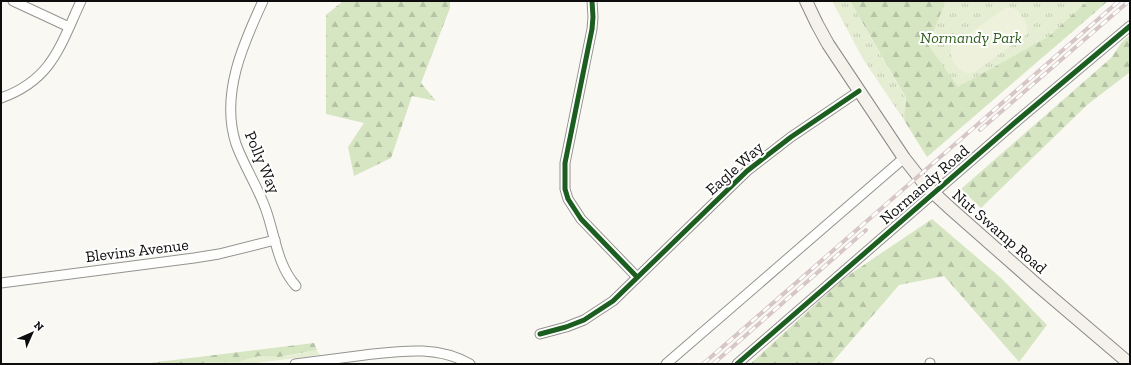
<svg xmlns="http://www.w3.org/2000/svg" width="1131" height="365" viewBox="0 0 1131 365" font-family="'Zilla Slab',serif">
  <style>
    .grass { fill: #e5eed3 }
    .forest { fill: url(#forest-firs) }
    .park { fill: url(#park-tufts) }
    .pitch { fill: #eef2dd }
    .lines { fill: none; stroke-linecap: round; stroke-linejoin: round }
    .street-casing { stroke: #949390; stroke-width: 11 }
    .secondary-casing { stroke: #8a8987; stroke-width: 14 }
    .street { stroke: #fefefd; stroke-width: 9 }
    .secondary { stroke: #f4f2ea; stroke-width: 12 }
    .rail-casing { stroke: #d6c6c7; stroke-width: 4 }
    .rail { stroke: #fff; stroke-width: 2.5; stroke-dasharray: 8; stroke-linecap: butt }
    .cycleway-casing { stroke: #fff; stroke-width: 8 }
    .cycleway { stroke: #1b5e20; stroke-width: 5 }
    .labels { text-anchor: middle; stroke-width: 4; stroke-linejoin: round; paint-order: stroke }
    .park-label { font-size: 16px; font-style: italic; fill: #336022; stroke: #fff }
    .street-label { font-size: 16px; fill: #0d0d0d; stroke: #fff }
  </style>
  <defs>
    <pattern id="forest-firs" width="22" height="20" patternUnits="userSpaceOnUse"><rect width="22" height="20" fill="#d6e5c2"/><path d="M5 1l3.5 6h-7zM16 11l3.5 6h-7z" fill="#b6c3a6"/></pattern>
    <pattern id="park-tufts" width="24" height="20" patternUnits="userSpaceOnUse"><rect width="24" height="20" fill="#e5eed3"/><path d="M3 7l-1-3M5 7V3M7 7l1-3M15 17l-1-3M17 17v-4M19 17l1-3" fill="none" stroke="#c3cbb4"/></pattern>
  </defs>
  <rect width="100%" height="100%" fill="#faf8f2"/>
  <path class="grass" d="M317,350L320,355L248,364H201L206,362H238L259,356L265,355L271,357L287,356Z"/>
  <g class="forest">
    <path d="M343,1H450V8L421,83L436,101L412,96L391,158L354,176L348,147L364,123L326,114V15Z"/>
    <path d="M850,1H944V5L1048,37L1087,1H1108L927,157L904,120L906,98Z"/>
    <path d="M1130,35V72L1087,105L981,208L961,189L1111,58L1122,42Z"/>
    <path d="M932,219L1001,278L1047,325L1019,362L944,276L899,285L831,364H750L843,279Z"/>
    <path d="M314,343L317,350L279,357L259,356L238,362H206L201,364H151L149,363Z"/>
  </g>
  <g class="park">
    <path d="M832,1H850L906,99L904,120L863,59Z"/>
    <path d="M944,1H1087L1048,37L958,87L928,45L944,5Z"/>
  </g>
  <path class="pitch" d="M1007,7L1016,9C1022,16 1031,26 1026,35L974,72C961,78 946,57 952,46Z"/>
  <g class="lines">
    <g class="street-casing">
      <g id="street">
        <path d="M13,1L69,27"/>
        <path d="M263,1C243,44 220,95 236,144C244,166 258,187 266,210C275,235 277,265 296,286"/>
        <path d="M592,1L593,17L592,29L565,163V189L568,199L581,219L637,277"/>
        <path d="M1,98C52,80 60,46 81,1"/>
        <path d="M1,283L194,258L219,254L275,240"/>
        <path d="M540,334L566,327L584,320L613,301L747,171L791,137L859,91"/>
        <path d="M930,363V364"/>
        <path d="M295,364C318,361 342,358 365,355C401,351 437,345 470,364"/>
        <path d="M666,364L904,158"/>
        <path d="M737,364L1018,120L1130,26"/>
      </g>
    </g>
    <g class="secondary-casing">
      <path id="secondary" d="M806,1L817,24L828,44L904,158L926,186L951,209L1036,284L1130,364"/>
    </g>
    <use href="#street" class="street"/>
    <use href="#secondary" class="secondary"/>
    <g class="rail-casing">
      <g id="rail">
        <path d="M980,130L1129,1"/>
        <path d="M703,364L1119,1"/>
        <path d="M713,364L866,230"/>
      </g>
    </g>
    <use href="#rail" class="rail"/>
    <g class="cycleway-casing">
      <g id="cycleway">
        <path d="M592,1L593,17L592,29L565,163V189L568,199L581,219L637,277"/>
        <path d="M540,334L566,327L584,320L613,301L747,171L791,137L859,91"/>
        <path d="M737,364L1018,120L1130,26"/>
      </g>
    </g>
    <use href="#cycleway" class="cycleway"/>
  </g>
  <g class="labels">
    <g class="park-label">
      <text x="971" y="43">Normandy Park</text>
    </g>
    <g class="street-label">
      <text transform="translate(263 162) rotate(67)" y="6">Polly Way</text>
      <text transform="translate(734 168) rotate(-42)" y="6">Eagle Way</text>
      <text transform="translate(924 184) rotate(-41)" y="6">Normandy Road</text>
      <text transform="translate(1000 231) rotate(41)" y="6">Nut Swamp Road</text>
      <text transform="translate(137 250) rotate(-7)" y="6">Blevins Avenue</text>
    </g>
  </g>
  <rect width="1131" height="365" fill="none" stroke="#0d0d0d" stroke-width="4"/>
  <g transform="translate(32 333) rotate(45)" stroke="#ffffff" stroke-width="3" paint-order="stroke">
  <path d="M0-3L7 15L0 10L-7 15Z" fill="#0d0d0d"/>
  <text y="-6" font-size="11" font-weight="bold" text-anchor="middle" fill="#0d0d0d">N</text>
  </g>
</svg>
